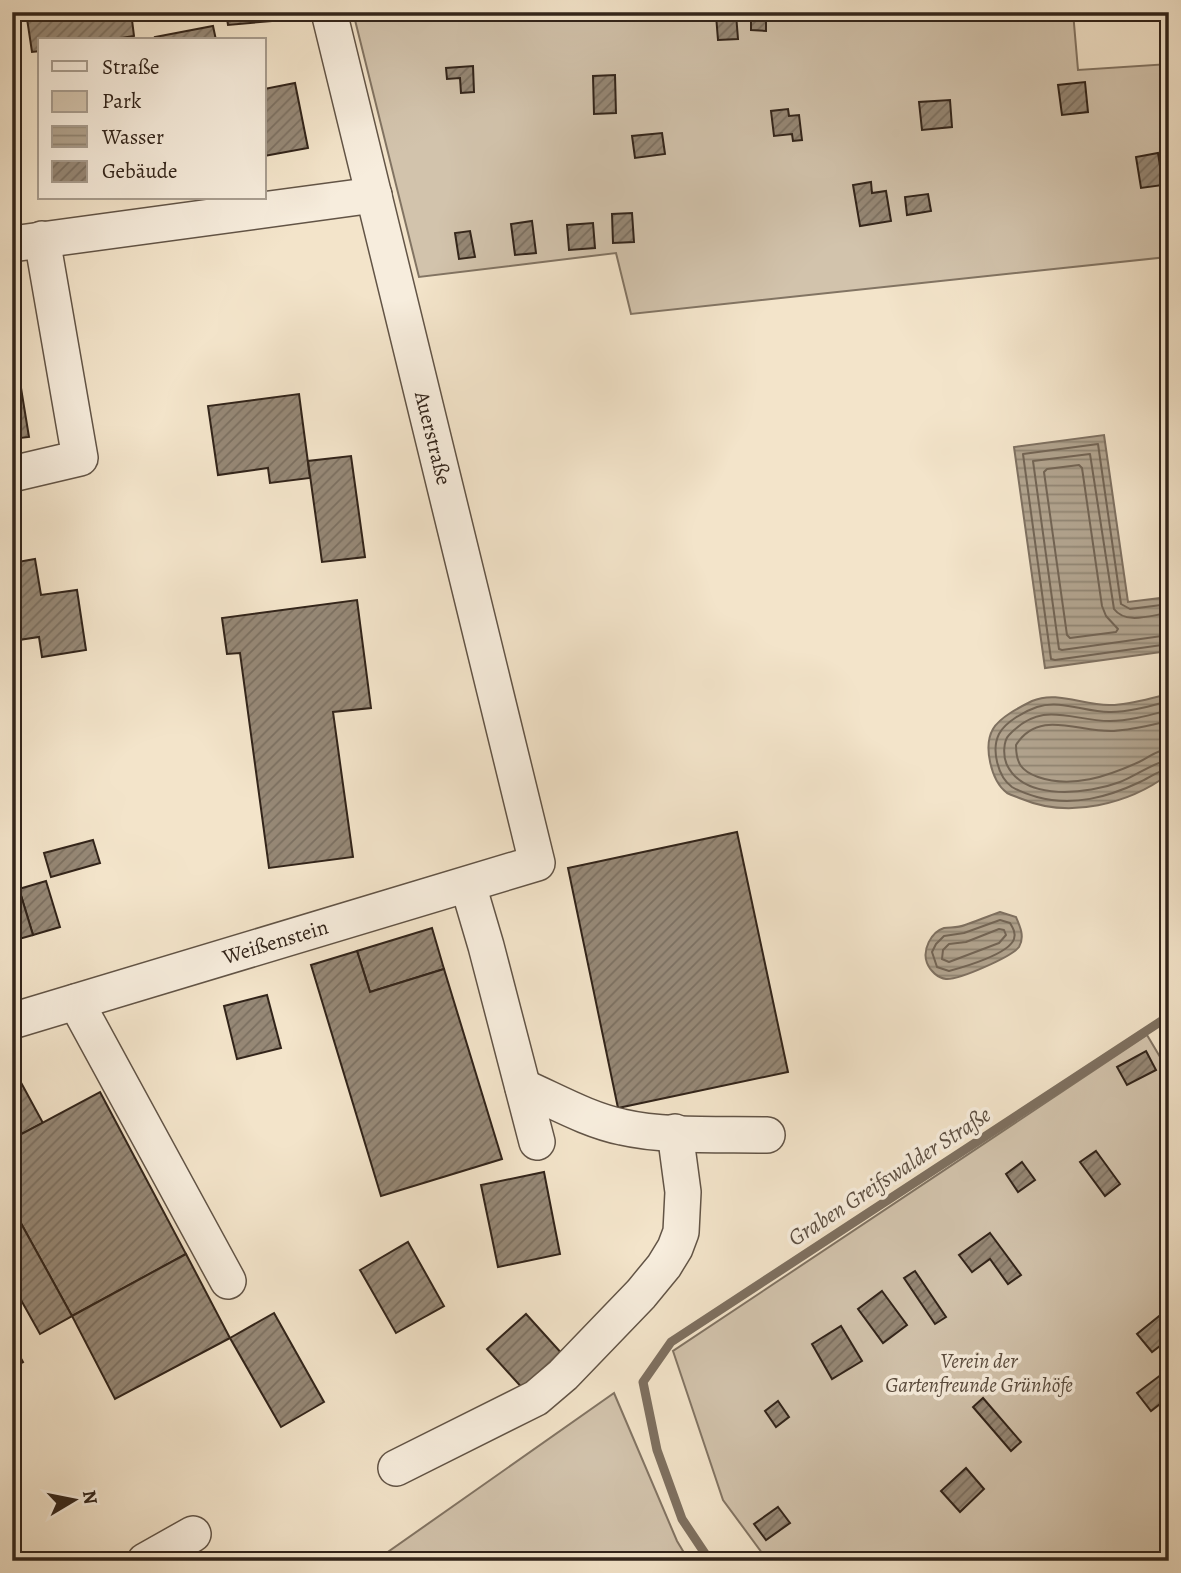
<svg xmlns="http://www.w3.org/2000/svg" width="1181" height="1573" viewBox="0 0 1181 1573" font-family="Alegreya,serif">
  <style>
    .green { fill: #d2c3ac; stroke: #827463; stroke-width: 2 }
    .water { fill: url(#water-rules); stroke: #7e7060; stroke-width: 2 }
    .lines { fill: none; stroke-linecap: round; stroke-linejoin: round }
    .shore { stroke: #726454; stroke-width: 2 }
    .stream { stroke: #7e7060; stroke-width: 9 }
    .building { fill: url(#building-hatch); stroke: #32241a; stroke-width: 2 }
    .minor-casing { stroke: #625446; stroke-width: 38 }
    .minor { stroke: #f7eddd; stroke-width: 35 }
    .labels { text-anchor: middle; stroke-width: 7; stroke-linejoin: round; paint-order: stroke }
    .street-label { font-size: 21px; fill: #32241a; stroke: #f7eddd }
    .park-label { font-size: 21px; font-style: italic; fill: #5a4c3e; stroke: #f7eddd }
    .water-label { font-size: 23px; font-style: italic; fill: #5e5043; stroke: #f7eddd }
  </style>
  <defs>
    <pattern id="water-rules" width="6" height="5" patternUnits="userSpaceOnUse" patternTransform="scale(1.75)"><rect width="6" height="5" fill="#b1a38e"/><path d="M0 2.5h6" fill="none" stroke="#918573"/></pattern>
    <pattern id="building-hatch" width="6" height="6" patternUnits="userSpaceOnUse" patternTransform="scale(1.75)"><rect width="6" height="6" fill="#968876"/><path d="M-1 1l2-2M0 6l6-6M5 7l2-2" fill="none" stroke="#7b6f60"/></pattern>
  </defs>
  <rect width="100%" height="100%" fill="#f3e4ca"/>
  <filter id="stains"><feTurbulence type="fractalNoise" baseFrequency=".00286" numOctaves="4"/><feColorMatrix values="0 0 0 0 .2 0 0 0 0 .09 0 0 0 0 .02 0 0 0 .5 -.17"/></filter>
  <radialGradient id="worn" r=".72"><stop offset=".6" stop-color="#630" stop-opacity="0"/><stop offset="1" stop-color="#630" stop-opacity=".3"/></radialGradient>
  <g class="green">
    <path d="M353,12H1073L1078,70L1169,64V193L1161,194L1167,257L631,314L616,253L419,277Z"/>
    <path d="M1147,1035L1169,1072V1561H768L723,1500L673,1351Z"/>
    <path d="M614,1393L677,1541L689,1561H375Z"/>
  </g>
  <g class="water">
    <path d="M1104,435L1128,602L1169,597V651L1045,668L1014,447Z"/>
    <path d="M1169,694V774C1129,804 1069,819 1022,799C1017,797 1011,795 1007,793C991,781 983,746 993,729C1000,717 1020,707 1032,701C1057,690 1084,706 1111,705C1130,705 1150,698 1169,694Z"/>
    <path d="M1000,912L1016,917C1020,926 1025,937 1019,947C1011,957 959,980 946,979C938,978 930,971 927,963C922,950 931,932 944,928C951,927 958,928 965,925C977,921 988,916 1000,912Z"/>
  </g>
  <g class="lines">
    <g class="shore">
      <path d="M1079,465L1082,468L1102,606L1106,616L1118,629L1116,632L1070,638L1067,635L1044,472L1047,469Z"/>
      <path d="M1169,604L1130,609L1121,604L1098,444L1023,454L1051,659L1055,660L1169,644"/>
      <path d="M1169,613C1151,615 1126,625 1114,609L1090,454L1033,461L1059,649L1062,650L1169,635"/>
      <path d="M1169,701C1150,706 1130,712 1111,712C1087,713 1061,699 1037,707C1025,711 1005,722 999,734C991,750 998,777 1012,787C1019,791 1030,795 1037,797C1073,807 1108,797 1140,782C1149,778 1159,770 1169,769"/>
      <path d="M1169,710C1150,715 1130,721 1110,721C1070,721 1043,699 1009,735C1003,741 1003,757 1007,765C1025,802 1088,794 1120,782C1134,777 1156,761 1169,760"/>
      <path d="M1169,721C1151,725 1132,730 1114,731C1079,733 1039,708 1016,745C1016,763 1021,771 1038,777C1072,789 1108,776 1139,762C1150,757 1156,750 1169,749"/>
      <path d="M1000,920L1010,923C1013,928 1016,933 1014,939C1009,954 964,967 949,971L937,967L932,952L936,944L944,936L964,933Z"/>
      <path d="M999,929L1004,930L1006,935L999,943L949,962L942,959L943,950L949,944L966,942Z"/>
    </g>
    <path class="stream" d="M710,1561L682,1519L657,1450L643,1382L671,1342L1169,1016"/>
  </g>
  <g class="building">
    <path d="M26,12H131L134,36L108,40H40V51L32,52Z"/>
    <path d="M226,12H270L271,21L228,25Z"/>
    <path d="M751,12H766V31L751,30Z"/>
    <path d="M736,14L738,39L718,40L716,15Z"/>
    <path d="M213,26L216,40H156L155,37Z"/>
    <path d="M473,66L474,92L461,93L460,78L447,79L446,68Z"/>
    <path d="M615,75L616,113L594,114L593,76Z"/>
    <path d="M1085,82L1088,112L1062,115L1058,85Z"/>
    <path d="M295,83L308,148L264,156V89Z"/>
    <path d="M950,100L952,127L922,130L919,102Z"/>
    <path d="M788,109L789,116L799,115L802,140L793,141L792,134L774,136L771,111Z"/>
    <path d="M662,133L665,154L635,158L632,136Z"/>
    <path d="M1158,153L1163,185L1141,188L1136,157Z"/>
    <path d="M12,163L18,195L12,196Z"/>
    <path d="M871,182L872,193L886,191L891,221L860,226L853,185Z"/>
    <path d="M928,194L931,211L907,215L905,197Z"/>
    <path d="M632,213L634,242L613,243L612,214Z"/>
    <path d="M532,221L536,253L515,255L511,224Z"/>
    <path d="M593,223L595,248L569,250L567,225Z"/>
    <path d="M470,231L475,257L459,259L455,233Z"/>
    <path d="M12,333L29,437L12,439Z"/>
    <path d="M299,394L310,478L270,483L268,468L218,475L208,406Z"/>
    <path d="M351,456L365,557L322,562L308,461Z"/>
    <path d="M35,559L41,595L77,590L86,650L42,657L39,637L12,641V563Z"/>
    <path d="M357,600L371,708L333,712L353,857L269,868L240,653L227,654L222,618Z"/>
    <path d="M737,832L788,1072L618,1108L568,868Z"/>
    <path d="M93,840L100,863L51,877L44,853Z"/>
    <path d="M46,881L60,927L33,935L19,889Z"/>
    <path d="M19,889L33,935L12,941V892Z"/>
    <path d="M432,928L444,969L370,992L357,951Z"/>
    <path d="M357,951L370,992L444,969L502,1159L381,1196L311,965Z"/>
    <path d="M267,995L281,1048L237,1059L224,1006Z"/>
    <path d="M1146,1051L1156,1070L1127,1085L1117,1067Z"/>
    <path d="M12,1066L43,1123L12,1139Z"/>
    <path d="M100,1092L186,1254L72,1316L12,1207V1139Z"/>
    <path d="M1096,1151L1120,1184L1105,1196L1080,1162Z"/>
    <path d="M1022,1162L1035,1180L1018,1192L1006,1174Z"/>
    <path d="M544,1172L560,1254L498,1267L481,1185Z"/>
    <path d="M12,1207L72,1316L40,1334L12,1284Z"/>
    <path d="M990,1233L1021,1275L1008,1284L990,1259L972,1272L959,1255Z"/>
    <path d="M408,1242L444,1306L396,1333L360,1270Z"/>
    <path d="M186,1254L230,1338L115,1399L72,1316Z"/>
    <path d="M915,1271L946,1317L935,1324L904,1278Z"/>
    <path d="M882,1291L907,1325L883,1343L858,1309Z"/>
    <path d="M274,1313L324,1402L281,1427L230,1338Z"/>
    <path d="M1163,1313L1169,1320V1339L1152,1352L1137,1334Z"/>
    <path d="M526,1314L564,1356L525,1391L487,1349Z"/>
    <path d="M841,1326L862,1361L832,1379L812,1344Z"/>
    <path d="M12,1342L23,1362L12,1368Z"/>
    <path d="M1162,1374L1169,1382V1397L1151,1411L1137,1393Z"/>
    <path d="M983,1398L1021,1442L1011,1451L973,1407Z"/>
    <path d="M778,1401L789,1417L776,1427L765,1411Z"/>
    <path d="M966,1468L984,1489L960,1512L941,1491Z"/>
    <path d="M778,1507L790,1523L766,1540L754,1524Z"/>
  </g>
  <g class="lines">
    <g class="minor-casing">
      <g id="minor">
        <path d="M12,244L374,195"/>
        <path d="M12,474L80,458L42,239"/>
        <path d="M468,885L486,946L537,1142"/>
        <path d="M76,1002L228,1281"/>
        <path id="s1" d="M12,1021L537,863L329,12"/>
        <path d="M523,1087C555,1101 588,1120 622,1127C665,1137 722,1134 767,1135"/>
        <path d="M396,1468L536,1398L563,1375L641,1294L664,1266L675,1248L681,1232L683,1192L675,1132"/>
        <path d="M145,1561L193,1534"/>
      </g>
    </g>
    <use href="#minor" class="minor"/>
  </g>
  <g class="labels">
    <g class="street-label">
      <text transform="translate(433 438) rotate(76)" y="7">Auerstraße</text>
      <text dy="7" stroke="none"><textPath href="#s1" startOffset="275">Weißenstein</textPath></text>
    </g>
    <g class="park-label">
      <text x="979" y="1368">Verein der<tspan x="979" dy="24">Gartenfreunde Grünhöfe</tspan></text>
    </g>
    <g class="water-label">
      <text transform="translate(889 1176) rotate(-33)" y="8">Graben Greifswalder Straße</text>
    </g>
  </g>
  <rect width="1181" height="1573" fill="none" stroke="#f3e4ca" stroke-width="42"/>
  <rect x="14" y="14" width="1153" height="1545" fill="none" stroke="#32241a" stroke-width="3.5"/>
  <rect x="21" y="21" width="1139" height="1531" fill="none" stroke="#32241a" stroke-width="2"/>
  <rect x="38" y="38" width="228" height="161" fill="#f7eddd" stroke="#a89d8f" stroke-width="2"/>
  <rect x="52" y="61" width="35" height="10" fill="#f7eddd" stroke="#a89d8f" stroke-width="2"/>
  <text x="102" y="74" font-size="21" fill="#32241a">Straße</text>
  <rect x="52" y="91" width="35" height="21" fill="#d2c3ac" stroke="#a89d8f" stroke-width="2"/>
  <text x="102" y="108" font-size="21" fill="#32241a">Park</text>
  <rect x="52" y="126" width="35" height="21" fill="url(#water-rules)" stroke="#a89d8f" stroke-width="2"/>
  <text x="102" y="144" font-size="21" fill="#32241a">Wasser</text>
  <rect x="52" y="161" width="35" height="21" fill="url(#building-hatch)" stroke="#a89d8f" stroke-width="2"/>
  <text x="102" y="178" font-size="21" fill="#32241a">Gebäude</text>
  <g transform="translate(74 1500) rotate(80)" stroke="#f7eddd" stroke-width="5" paint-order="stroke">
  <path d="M0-5L12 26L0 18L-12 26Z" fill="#32241a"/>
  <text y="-10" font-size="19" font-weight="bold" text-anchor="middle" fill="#32241a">N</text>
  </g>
  <rect width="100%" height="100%" filter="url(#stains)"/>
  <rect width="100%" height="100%" fill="url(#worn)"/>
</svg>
